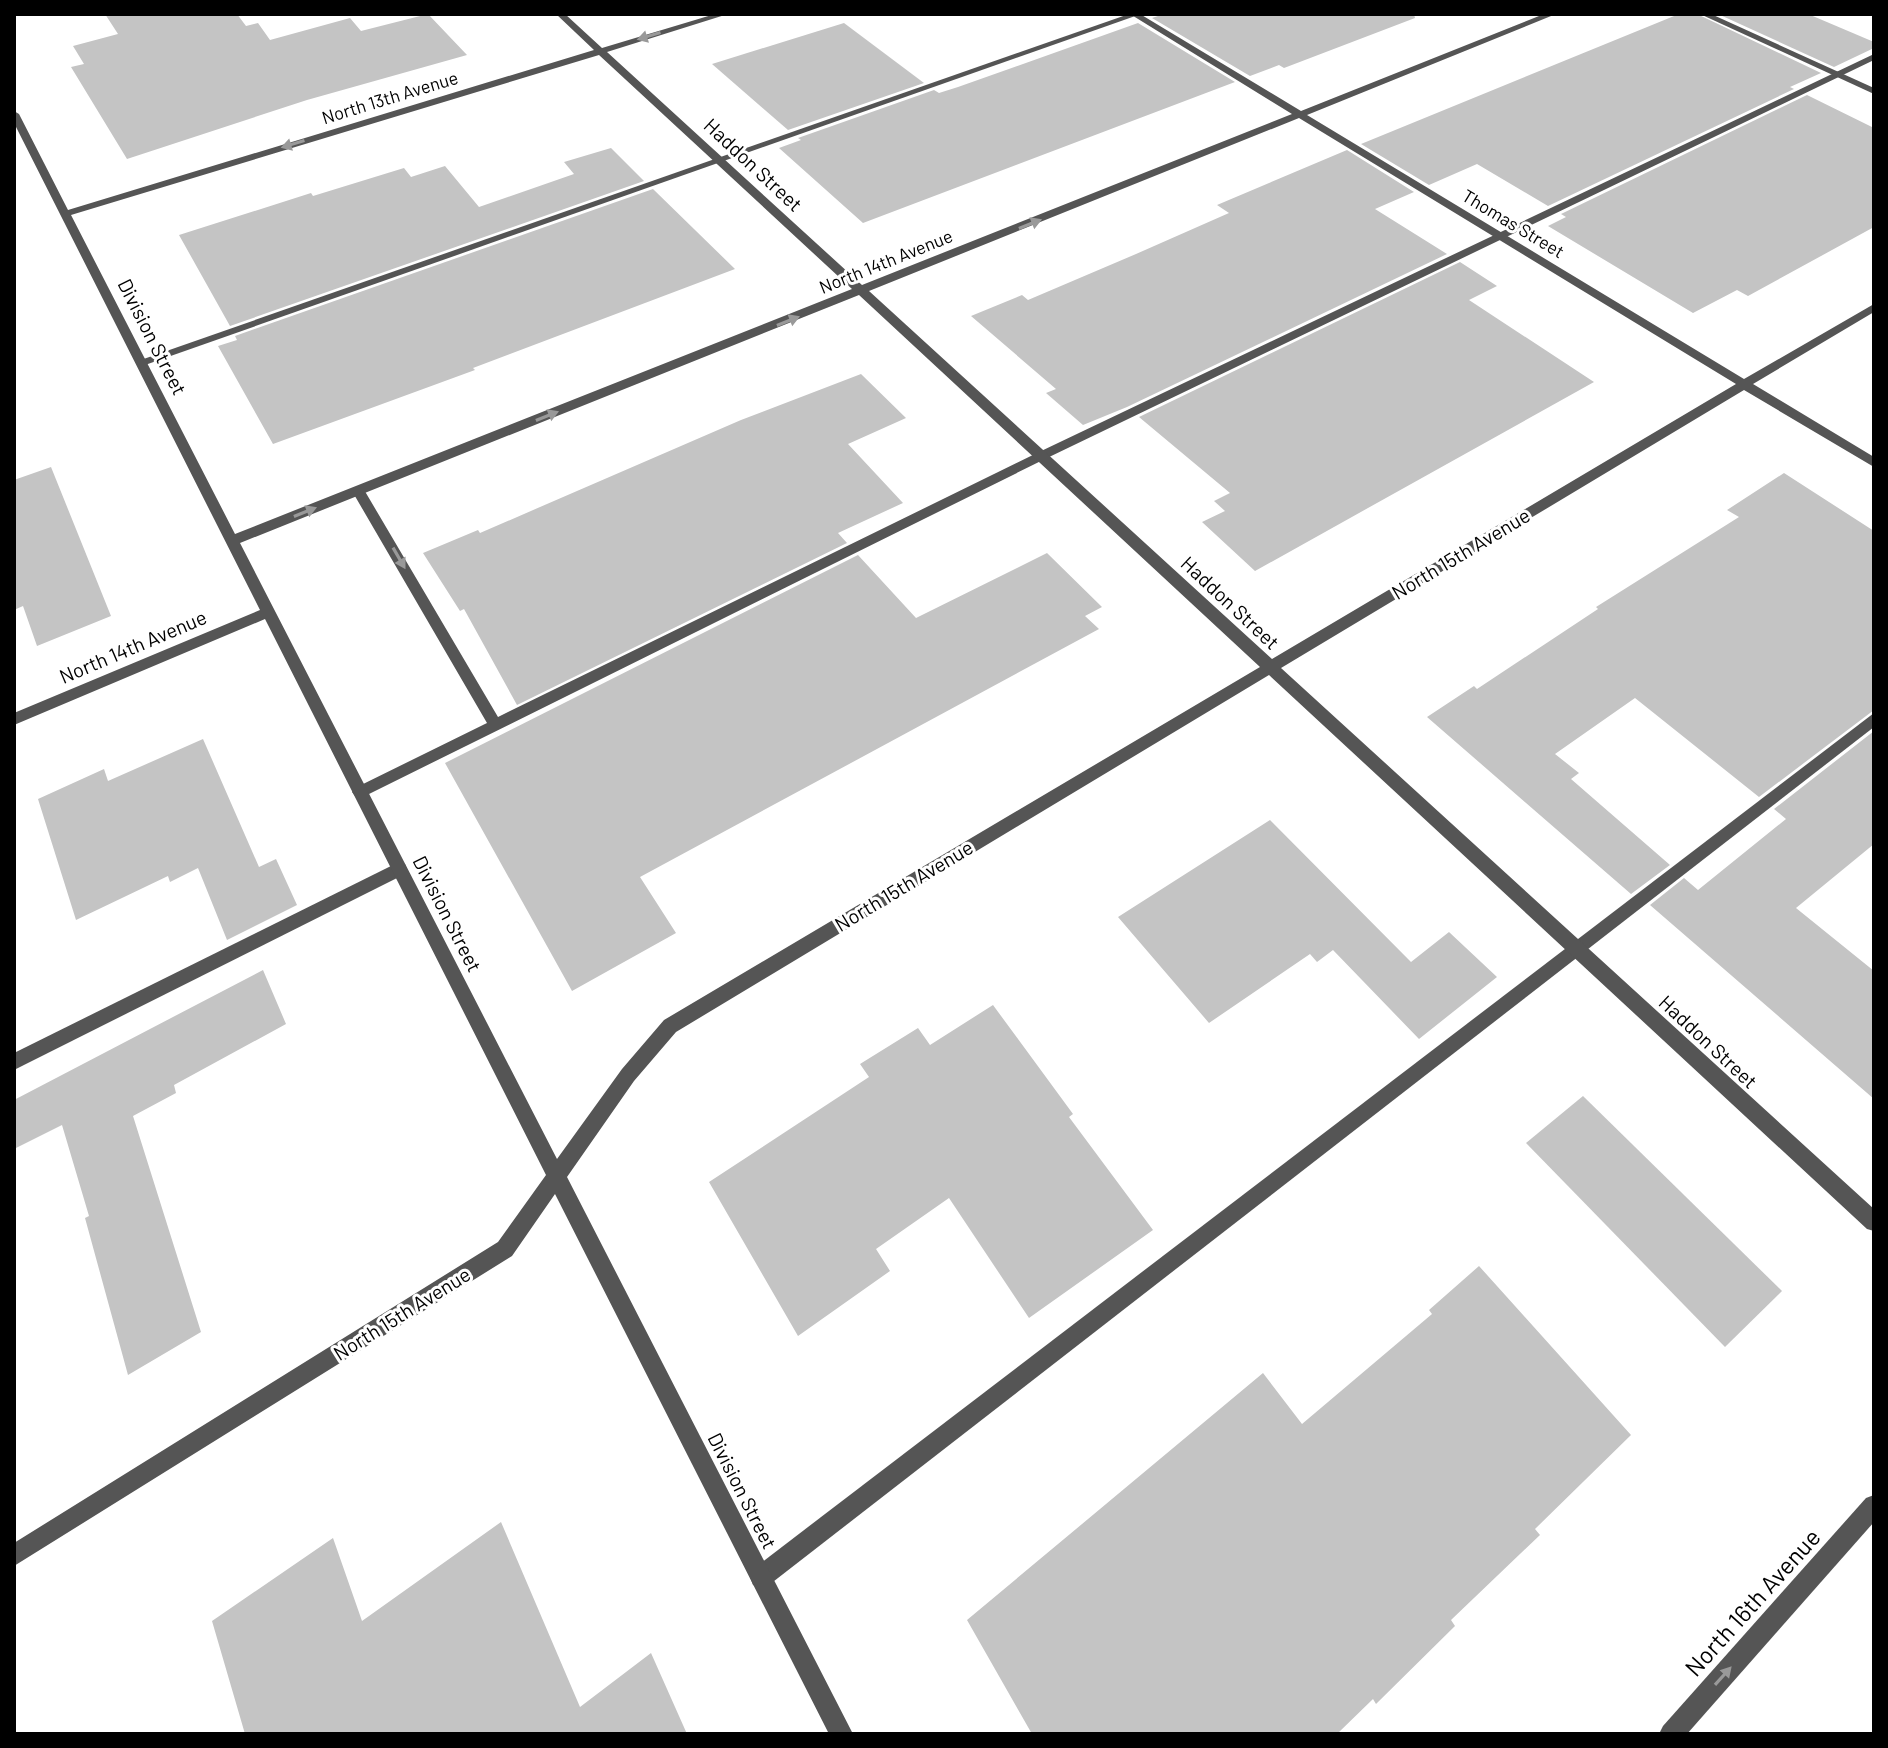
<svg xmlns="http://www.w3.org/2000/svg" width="1888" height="1748" viewBox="0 0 1888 1748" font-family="Barlow,sans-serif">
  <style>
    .building { fill: #c4c4c4 }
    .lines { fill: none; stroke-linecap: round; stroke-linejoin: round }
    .service { fill: #555; fill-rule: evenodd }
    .minor { fill: #555; fill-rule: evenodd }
    .oneway { fill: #999 }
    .labels { text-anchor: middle; stroke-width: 6; stroke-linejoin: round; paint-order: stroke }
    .far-street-label { font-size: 18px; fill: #000; stroke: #fff }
    .street-label { font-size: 20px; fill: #000; stroke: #fff }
    .near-street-label { font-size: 24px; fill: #000; stroke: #fff }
  </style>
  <rect width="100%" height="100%" fill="#fff"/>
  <g class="building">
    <path d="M105,14H237L246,26L258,23L270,40L350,18L361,31L428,14L467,55L307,100L127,159L71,67L84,64L73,46L118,34Z"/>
    <path d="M1164,14H1414L1415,18L1284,68L1279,65L1250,76L1152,18Z"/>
    <path d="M1679,14H1697L1821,73L1790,87L1794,89L1548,206L1477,164L1429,185L1361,144Z"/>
    <path d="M1718,14H1808L1874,42V48L1834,67Z"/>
    <path d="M844,23L924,83L788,130L712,64Z"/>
    <path d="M1138,23L1235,82L863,223L779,148L801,140L798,138L934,90L939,93L958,87Z"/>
    <path d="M1807,95L1874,128V227L1748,296L1737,290L1693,313L1548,226L1566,217L1561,214Z"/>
    <path d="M611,148L644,181L230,326L179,235L311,193L313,196L404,168L411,177L445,166L479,207L574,174L564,162Z"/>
    <path d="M1347,150L1414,192L1375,209L1447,254L1127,407L1083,425L1046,393L1056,389L971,316L1022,295L1028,300L1136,254L1229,213L1217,205Z"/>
    <path d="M653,189L735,269L473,368L475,370L273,444L218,346L237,340L235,336Z"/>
    <path d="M1460,262L1497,286L1469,300L1594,382L1255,571L1202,522L1225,511L1214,501L1230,493L1139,417Z"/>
    <path d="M861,374L906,418L848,444L903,503L838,533L847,543L517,705L464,609L460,611L423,553L478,530L480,533L741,420Z"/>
    <path d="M51,467L111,616L37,646L23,606L14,610V480Z"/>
    <path d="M1784,473L1874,531V710L1759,797L1635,698L1555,754L1579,773L1571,779L1670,865L1631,894L1427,717L1474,686L1477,689L1598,609L1596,607L1739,517L1727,510Z"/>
    <path d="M1047,553L1102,607L1085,616L1099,629L640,877L676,933L572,991L445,763L858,555L916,618Z"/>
    <path d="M1874,731V844L1796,908L1874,971V1099L1650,905L1684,878L1698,890L1786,819L1774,809Z"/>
    <path d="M203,739L259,867L276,859L297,905L227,940L198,868L170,882L168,876L76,920L38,799L104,769L108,781Z"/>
    <path d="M1270,820L1411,962L1449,932L1497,977L1419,1039L1333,950L1317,962L1310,954L1209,1023L1118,917Z"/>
    <path d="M263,970L286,1024L174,1085L176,1093L133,1116L201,1332L128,1375L85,1218L89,1216L62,1125L14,1149V1100Z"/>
    <path d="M993,1005L1073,1114L1069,1117L1153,1230L1029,1318L949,1198L876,1249L890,1271L798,1336L709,1182L869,1077L860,1064L918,1028L930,1045Z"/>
    <path d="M1583,1096L1782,1291L1725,1347L1526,1143Z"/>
    <path d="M1479,1266L1631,1435L1535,1529L1540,1535L1451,1620L1455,1626L1376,1704L1373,1699L1337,1734H1032L967,1620L1263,1373L1302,1424L1432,1314L1429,1310Z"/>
    <path d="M501,1522L580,1707L651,1653L687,1734H245L212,1621L333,1538L362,1621Z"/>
  </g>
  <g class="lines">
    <g class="service">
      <path d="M1129,14H1141L145,365L141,366L135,362Z"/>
      <path d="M1874,54V60L1045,459L365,796H355L352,792L355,788L487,723L352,491L353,488H363L498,717L1037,453Z"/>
      <path d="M1874,713V727L769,1585L761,1588L753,1585L750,1577L753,1569Z"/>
      <path d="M399,862L405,864L407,869L405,874L14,1070V1053Z"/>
    </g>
    <g class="minor">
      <path d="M556,14H565L602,48L715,14H728L607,52L862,285L1292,114L1130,14H1140L1301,111L1544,14H1556L1307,115L1744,379L1874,304V312L1753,384L1874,457V467L1744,390L1281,668L1874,1209V1231L1867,1229L1269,675L676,1032L634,1081L567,1177L853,1734H829L555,1194L512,1256L14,1566V1543L498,1242L546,1175L265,619L14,725V713L260,610L14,123V111L19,114L68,210L594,50ZM599,55L852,289L235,534L71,215ZM1299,118L1736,384L1272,659L869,291ZM859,295L1260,667L664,1020L622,1069L557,1159L240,543Z"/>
      <path d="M1700,14H1711L1874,88V94Z"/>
      <path d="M1874,1495V1522L1687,1734H1659L1663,1726L1866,1498Z"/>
    </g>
  </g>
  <defs><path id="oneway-solid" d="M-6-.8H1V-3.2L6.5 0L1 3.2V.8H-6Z" transform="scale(2)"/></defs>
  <g class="oneway">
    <use href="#oneway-solid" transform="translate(649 36) rotate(163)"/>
    <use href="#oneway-solid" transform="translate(293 144) rotate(163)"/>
    <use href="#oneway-solid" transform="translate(1030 224) rotate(-22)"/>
    <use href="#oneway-solid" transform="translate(788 321) rotate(-22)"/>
    <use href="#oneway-solid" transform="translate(547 416) rotate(-22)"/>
    <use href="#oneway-solid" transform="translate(305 512) rotate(-22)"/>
    <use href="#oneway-solid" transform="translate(399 558) rotate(60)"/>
    <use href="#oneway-solid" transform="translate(1723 1676) rotate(-48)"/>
  </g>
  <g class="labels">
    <g class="far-street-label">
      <text transform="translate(390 98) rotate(-17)" y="6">North 13th Avenue</text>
      <text transform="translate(1513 224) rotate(31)" y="6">Thomas Street</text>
      <text transform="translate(886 262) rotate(-22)" y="6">North 14th Avenue</text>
    </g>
    <g class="street-label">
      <text transform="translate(753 165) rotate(43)" y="7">Haddon Street</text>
      <text transform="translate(152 337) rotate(63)" y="7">Division Street</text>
      <text transform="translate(1461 554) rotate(-31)" y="7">North 15th Avenue</text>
      <text transform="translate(1230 603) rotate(43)" y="7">Haddon Street</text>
      <text transform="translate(133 647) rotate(-23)" y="7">North 14th Avenue</text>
      <text transform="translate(904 886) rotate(-31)" y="7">North 15th Avenue</text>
      <text transform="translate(447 914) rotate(63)" y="7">Division Street</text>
      <text transform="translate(1708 1042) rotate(43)" y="7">Haddon Street</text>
      <text transform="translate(402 1314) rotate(-32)" y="7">North 15th Avenue</text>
      <text transform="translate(742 1491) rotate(63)" y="7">Division Street</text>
    </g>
    <g class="near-street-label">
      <text transform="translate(1753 1603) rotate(-48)" y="8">North 16th Avenue</text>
    </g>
  </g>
  <rect width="1888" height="1748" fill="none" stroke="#000000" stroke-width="32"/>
</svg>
